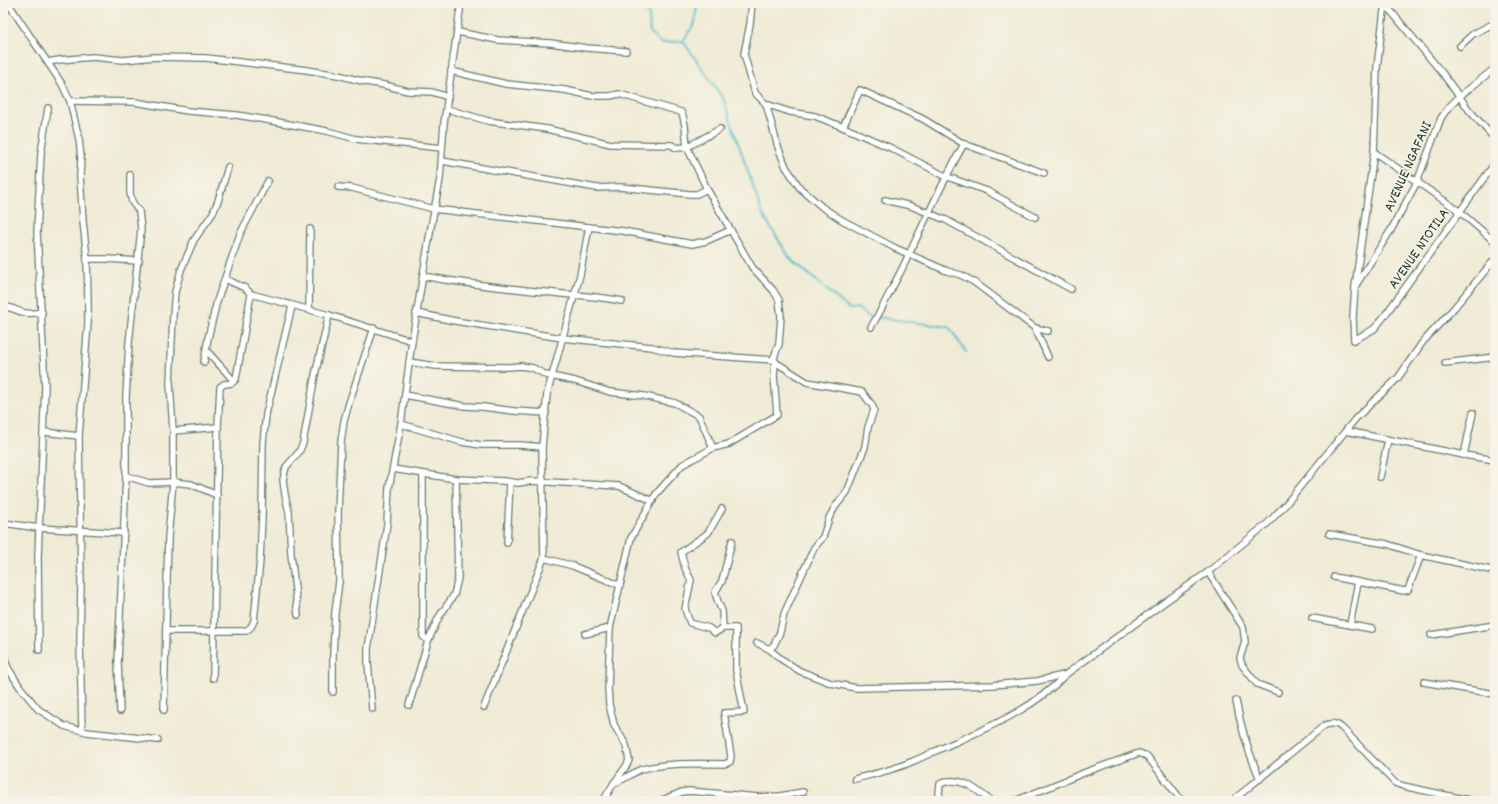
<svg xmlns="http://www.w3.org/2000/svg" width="1498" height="804" viewBox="0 0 1498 804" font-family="Dekko,sans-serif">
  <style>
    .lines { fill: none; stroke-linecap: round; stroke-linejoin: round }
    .stream { stroke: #4dbbc7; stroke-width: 2 }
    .street-casing { stroke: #687a6d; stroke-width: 8 }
    .street { stroke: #fff; stroke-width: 5.5 }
    .labels { text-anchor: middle; stroke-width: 3.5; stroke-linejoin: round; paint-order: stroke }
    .street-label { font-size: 15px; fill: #1f3d34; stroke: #f7f3e8 }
  </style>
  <rect width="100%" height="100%" fill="#f7f3e8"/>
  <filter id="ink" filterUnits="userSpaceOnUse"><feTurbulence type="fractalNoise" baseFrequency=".025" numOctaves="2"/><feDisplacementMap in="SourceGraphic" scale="8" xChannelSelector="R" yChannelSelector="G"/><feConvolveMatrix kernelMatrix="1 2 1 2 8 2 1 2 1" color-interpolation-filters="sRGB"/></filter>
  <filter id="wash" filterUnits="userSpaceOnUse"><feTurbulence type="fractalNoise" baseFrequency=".012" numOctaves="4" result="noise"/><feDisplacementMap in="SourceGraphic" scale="16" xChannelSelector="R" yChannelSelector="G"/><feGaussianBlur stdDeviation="0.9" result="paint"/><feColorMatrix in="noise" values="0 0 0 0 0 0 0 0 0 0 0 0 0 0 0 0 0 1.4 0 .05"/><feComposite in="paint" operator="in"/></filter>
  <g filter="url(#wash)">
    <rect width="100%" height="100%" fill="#f0ebd6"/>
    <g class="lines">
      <g class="stream">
        <path d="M634,3L649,14L650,33L661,43L683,41"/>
        <path d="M683,41L723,98L762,213L789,257L849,309L857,308L868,316L949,327L966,352"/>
        <path d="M683,41L695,23L697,3"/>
      </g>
    </g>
  </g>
  <g filter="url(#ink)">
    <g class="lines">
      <g class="street-casing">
        <g id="street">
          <path d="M8,3L62,84L70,101L79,139L81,158L80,176L83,221L87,259L88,301V323L79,436L81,581L80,643L82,730"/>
          <path d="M752,3L750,24L744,54L755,93L766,104L790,112L815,116L843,127L891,148L945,176L987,191L1035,217"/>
          <path d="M1385,3L1377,67L1374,152L1355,287L1353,317L1354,340L1374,329L1383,318L1495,163"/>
          <path d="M1385,4L1443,74L1469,110L1495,139"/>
          <path d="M458,32L498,40L550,43L587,48L626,51"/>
          <path d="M1460,46L1473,34L1495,23"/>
          <path d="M48,62L59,60L93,57L123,60L154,57L206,58L307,70L338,75L366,82L384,85L408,91L432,92L448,97"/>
          <path d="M451,71L506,84L565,90L592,96H610L619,94L681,112L683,116L685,126L687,147L707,189L752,267L773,290L779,300L781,316L779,344L774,357L775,362L774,375L777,415L729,444L713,448L682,465L656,494L631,538L610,628L608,688L609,704L614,725L626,745L629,760L627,765L614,783L603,801"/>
          <path d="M70,101L135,102L188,111L237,115L261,119L327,131L356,139L442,148"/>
          <path d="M766,104L778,147L786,167L800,188L822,207L842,220L895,248L947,271L961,275L974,282L1035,328L1048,331"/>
          <path d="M447,109L488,121L547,129L611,144L672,145L676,148L687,147L720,129"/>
          <path d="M843,127L860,90L923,119L964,144L1044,173"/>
          <path d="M1374,152L1459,211L1495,242"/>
          <path d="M442,161L597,188L620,187L690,194H697L707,189"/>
          <path d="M338,187L352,188L434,209L623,231L692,244L706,241L731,230"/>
          <path d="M885,200L911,206L946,220L1071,289"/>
          <path d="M87,259H107L139,261"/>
          <path d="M423,276C469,285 517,289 563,294C583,296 602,297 622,301"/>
          <path d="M225,279L245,288L251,294L329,315L412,341"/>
          <path d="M1356,285L1391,230L1417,182L1441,118L1448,108L1459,97L1495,68"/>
          <path d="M3,308C11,305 17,312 25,313C31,314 37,313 42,312"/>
          <path d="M309,310L310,229"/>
          <path d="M416,313L455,321L562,338L652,347L674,353L774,360"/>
          <path d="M871,327C882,310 890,291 900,273C921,230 940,186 964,144"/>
          <path d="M1035,328L1048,357"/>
          <path d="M206,350L234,381"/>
          <path d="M204,362L208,338L217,301L240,234L268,181"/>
          <path d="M409,362L436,366L508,367L521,366L533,368L546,375L575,381L610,392L644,396L675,403L699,416L713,448"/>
          <path d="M1445,363L1495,357"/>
          <path d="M405,395L465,406L483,407L514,411L546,413"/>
          <path d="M401,424L462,442L481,445H520L542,447"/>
          <path d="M173,431L218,427"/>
          <path d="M1346,431L1464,455L1495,460"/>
          <path d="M44,432L79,436"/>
          <path d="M1464,455L1473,413"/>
          <path d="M393,469L456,479L504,481L518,483L531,481L619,486L653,501"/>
          <path d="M423,474V636L428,641"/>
          <path d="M126,476L149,483L173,482L191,484L217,495"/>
          <path d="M1380,477L1388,440"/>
          <path d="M722,509L708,533L681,552L685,568L691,580L685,609L690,623L709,628L715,633L723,628"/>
          <path d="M3,523L39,528L124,533"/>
          <path d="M1329,534L1387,544L1421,555L1495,571"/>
          <path d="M507,543L510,482"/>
          <path d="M544,558L573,566L619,585"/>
          <path d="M1208,572L1243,627L1245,642L1240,658L1242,665L1257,684L1278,692"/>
          <path d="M1334,577L1404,591L1408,590L1421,555"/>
          <path d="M298,615L291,554L289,512L285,495L283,480L286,467L299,452L303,443L315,375L329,315"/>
          <path d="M1312,618L1372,629"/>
          <path d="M1350,625L1358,582"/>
          <path d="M166,631H246L251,627L254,621L260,560L262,517L263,443L266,414L292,306"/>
          <path d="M585,634L610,628"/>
          <path d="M1431,635L1495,625"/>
          <path d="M757,643L769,649L781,659L800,671L831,683L856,688L993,685L1037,681L1064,675"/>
          <path d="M769,649L774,645L780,632L784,614L814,548L823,537L829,518L835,507L847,492L865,447L868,427L874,410L872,405L862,392L807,382L775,362"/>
          <path d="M39,650L38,556L45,387L37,232L41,153L48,108"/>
          <path d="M3,653L8,668L20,687L38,709L64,726L87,732L158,740"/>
          <path d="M213,678L218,427L220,387L224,384L232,383L236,379L251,294"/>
          <path d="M1424,682L1495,694"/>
          <path d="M333,692V655L335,613L339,581L338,512L341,442L344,421L349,403L374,328"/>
          <path d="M1236,701C1241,728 1249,754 1260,779"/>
          <path d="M409,705L428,641L439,617L454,595L458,578L456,479"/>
          <path d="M484,707L544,558L542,447L547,394L580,275L589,227"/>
          <path d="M372,709L368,663V649L387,524L389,488L401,424L412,341L431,227L440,179L444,123L461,3"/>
          <path d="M164,710L168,538L173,482V431L170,383L173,315L175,292L181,270L194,240L213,213L218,201L228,167"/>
          <path d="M120,711L118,662L126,476V397L129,343L141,229L139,211L132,202L130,193V175"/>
          <path d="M855,779C874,774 893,770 911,762C926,756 941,748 956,742C994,725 1036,707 1065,675L1169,599L1208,572L1268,523L1286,504L1356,418L1398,378L1422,343L1454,308L1495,259"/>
          <path d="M614,783C625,780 633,772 642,769C669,762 697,764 724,764L730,762L731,756L724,713L744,712L736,670V628H723L722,611L718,602L715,592L722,581L732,541"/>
          <path d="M660,801L682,792L689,791L758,797L780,796L803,792"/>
          <path d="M941,801L939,793L940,784C959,774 977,790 991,801"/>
          <path d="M1015,801L1086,772L1139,753L1147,756L1182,801"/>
          <path d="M1232,801L1325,725C1333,723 1336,723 1342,728L1395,783L1403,786L1473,801"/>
        </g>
      </g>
      <use href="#street" class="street"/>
    </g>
  </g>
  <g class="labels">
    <g class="street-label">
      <text transform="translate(1407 166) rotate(-66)" y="5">AVENUE NGAFANI</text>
      <text transform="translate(1418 248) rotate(-55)" y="5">AVENUE NTOTILA</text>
    </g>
  </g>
  <rect width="1498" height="804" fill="none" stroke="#f7f3e8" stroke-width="16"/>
</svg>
